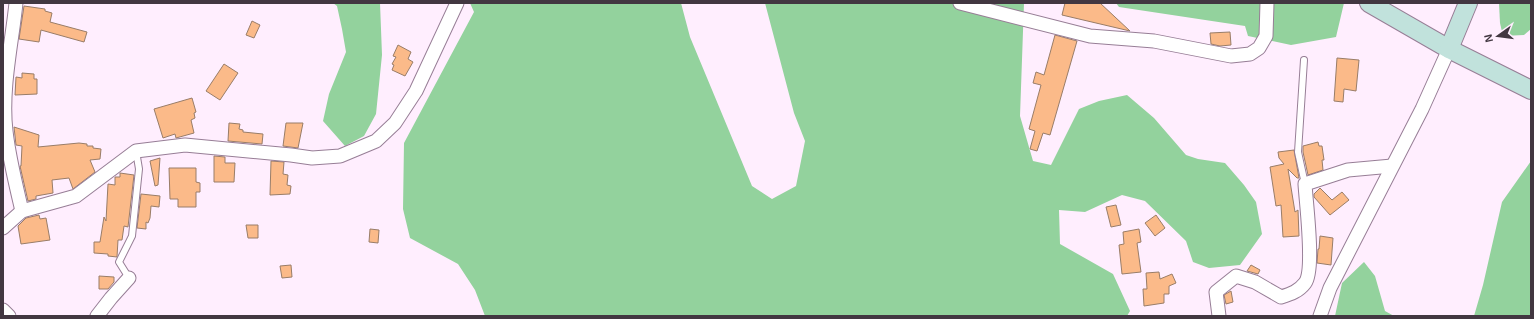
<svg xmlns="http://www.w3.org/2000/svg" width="1534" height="319" viewBox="0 0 1534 319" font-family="Helvetica,sans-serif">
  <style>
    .forest { fill: #93d29d }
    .building { fill: #fbba89; stroke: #997d68 }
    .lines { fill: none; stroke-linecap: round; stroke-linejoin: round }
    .lane-casing { stroke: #977e96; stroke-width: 8 }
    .street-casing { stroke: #977e96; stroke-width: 15 }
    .secondary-casing { stroke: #977e96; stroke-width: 20 }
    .lane { stroke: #fff; stroke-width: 6 }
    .street { stroke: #fff; stroke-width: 13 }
    .secondary { stroke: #c1e2dc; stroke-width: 18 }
  </style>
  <rect width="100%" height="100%" fill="#ffeefe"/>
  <g class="forest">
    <path d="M333,3H380L382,55L376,114L364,136L345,146L323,121L329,94L346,52L342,29L337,6Z"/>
    <path d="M470,3H681L690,37L752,186L772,199L796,186L805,141L794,113L765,3H1024L1020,116L1033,161L1051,165L1079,109L1099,101L1127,95L1154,118L1186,155L1198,159L1225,163L1244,185L1256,202L1262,234L1240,265L1209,268L1193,262L1186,241L1145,201L1122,195L1085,212L1059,210L1060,244L1113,274L1130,311L1127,316H485L475,290L458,264L410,238L403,209L404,143L474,12Z"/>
    <path d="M1116,3H1344L1336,37L1291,45L1248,36L1245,26L1119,7Z"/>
    <path d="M1499,3H1531V29L1524,35L1503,36L1500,23Z"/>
    <path d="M1531,161V316H1474L1483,285L1502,202Z"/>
    <path d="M1364,262L1375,276L1385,311L1394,316H1335L1342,283Z"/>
  </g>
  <g class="building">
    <path d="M1065,3H1100L1130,31L1062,15Z"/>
    <path d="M24,6L45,9V11L52,13L50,22L87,32L84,42L41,30L39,42L19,39Z"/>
    <path d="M252,21L260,25L254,38L246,35Z"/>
    <path d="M1230,32L1231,45L1220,46L1211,44L1210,33Z"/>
    <path d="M1055,35L1077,41L1050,135L1043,133L1037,151L1030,149L1035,131L1029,129L1041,85L1033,83L1036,72L1044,75Z"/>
    <path d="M398,45L411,52L408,59L413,62L405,76L392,70L394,65L392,64L396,57L393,56Z"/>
    <path d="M1337,58L1359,60L1356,91L1344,89L1343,102L1334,101Z"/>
    <path d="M224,64L238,73L220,100L206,91Z"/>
    <path d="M22,73L34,74V79H37V94L15,95L16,77L22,78Z"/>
    <path d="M192,98L196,112L194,113L195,118L191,120L194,133L176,138L175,134L163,138L154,109Z"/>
    <path d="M229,123L240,124L239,129L243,130V132L263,134L262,144L228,141Z"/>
    <path d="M286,123H303L298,148L283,146Z"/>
    <path d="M14,127L39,135L38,147L79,143L87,144V146H93V148L101,149L100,159L90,160L95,172L73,189L69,178L52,180L53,193L36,196V199L28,201L20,166H21L22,146L16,145Z"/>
    <path d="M1318,142L1319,146H1322L1324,160H1322L1323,170L1308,175L1303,152V146Z"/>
    <path d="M1294,150L1299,178H1297L1288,169L1295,212L1298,210L1299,236L1283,237L1281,205L1276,206L1270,167L1284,164L1279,158L1278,152Z"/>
    <path d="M214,156L225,157V163H235L234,182H214Z"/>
    <path d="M160,158L158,185L155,186L150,161Z"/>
    <path d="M271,161L284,162L283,174L288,175L287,185L291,186L290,194L270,195Z"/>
    <path d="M169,168H196V182L200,183V192H196V207H178V199H170Z"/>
    <path d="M120,173L134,175L128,227L124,226L122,240H118L117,257L108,256V254L94,253V242H100L104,217L106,221L108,184L115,185V177H120Z"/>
    <path d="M1320,188L1332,200L1342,192L1349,200L1330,215L1314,197V194Z"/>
    <path d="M141,194L160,196L159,207L151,206L150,218L148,223L146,222V229L137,228Z"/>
    <path d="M1116,205L1121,225L1111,227L1106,207Z"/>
    <path d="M39,215L40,219L46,218L50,240L21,244L18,226L26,218Z"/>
    <path d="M1156,215L1165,228L1155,236L1145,223Z"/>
    <path d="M246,225H258V238H248Z"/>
    <path d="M370,229L379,230L378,243L369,242Z"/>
    <path d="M1139,229L1141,242L1137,243L1141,272L1122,274L1119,245L1124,244L1123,232Z"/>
    <path d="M1320,236L1333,238L1331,265L1317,263L1318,249H1319Z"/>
    <path d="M291,265L292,277L282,278L280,266Z"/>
    <path d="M1251,265L1260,270L1258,274L1247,271Z"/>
    <path d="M1159,272L1160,279L1172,274L1176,283L1169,286V294H1164V303L1144,306L1143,289H1147L1146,273Z"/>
    <path d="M99,276L114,277V282L108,289H99Z"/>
    <path d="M1231,291L1233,302L1226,304L1224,295Z"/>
  </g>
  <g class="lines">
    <g class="lane-casing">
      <g id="lane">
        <path d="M1304,60L1298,152L1305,184"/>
        <path d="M129,278L119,262L132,236L139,169L136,151"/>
      </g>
    </g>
    <g class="street-casing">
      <g id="street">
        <path d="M16,3C12,43 1,90 6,131C9,158 16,185 22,211"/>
        <path d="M960,3L1090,36L1154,41L1231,56L1250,54L1259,48L1266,36L1267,3"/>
        <path d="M3,228L22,211L76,196L136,151L185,145L291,155L312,158L340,156L376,141L395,123L416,91L457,3"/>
        <path d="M3,310L9,316"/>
        <path d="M97,316L111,298L129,278"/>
        <path d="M1219,316L1216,292L1236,276L1255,282L1281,297C1291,294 1299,291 1305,283C1315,270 1306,203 1305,184L1348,170L1392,166"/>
        <path d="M1320,316L1330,288L1422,109L1449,49"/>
      </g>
    </g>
    <g class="secondary-casing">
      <g id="secondary">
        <path d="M1369,3L1449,49L1531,90"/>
        <path d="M1449,49L1468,3"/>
      </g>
    </g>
    <use href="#lane" class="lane"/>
    <use href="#street" class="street"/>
    <use href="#secondary" class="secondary"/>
  </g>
  <rect width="1534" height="319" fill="none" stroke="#423741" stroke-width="8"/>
  <g transform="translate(1498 36) rotate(256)" stroke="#ffeefe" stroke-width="3" paint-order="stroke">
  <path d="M0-3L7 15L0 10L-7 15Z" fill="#423741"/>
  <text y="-6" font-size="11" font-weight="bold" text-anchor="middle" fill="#423741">N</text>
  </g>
</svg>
